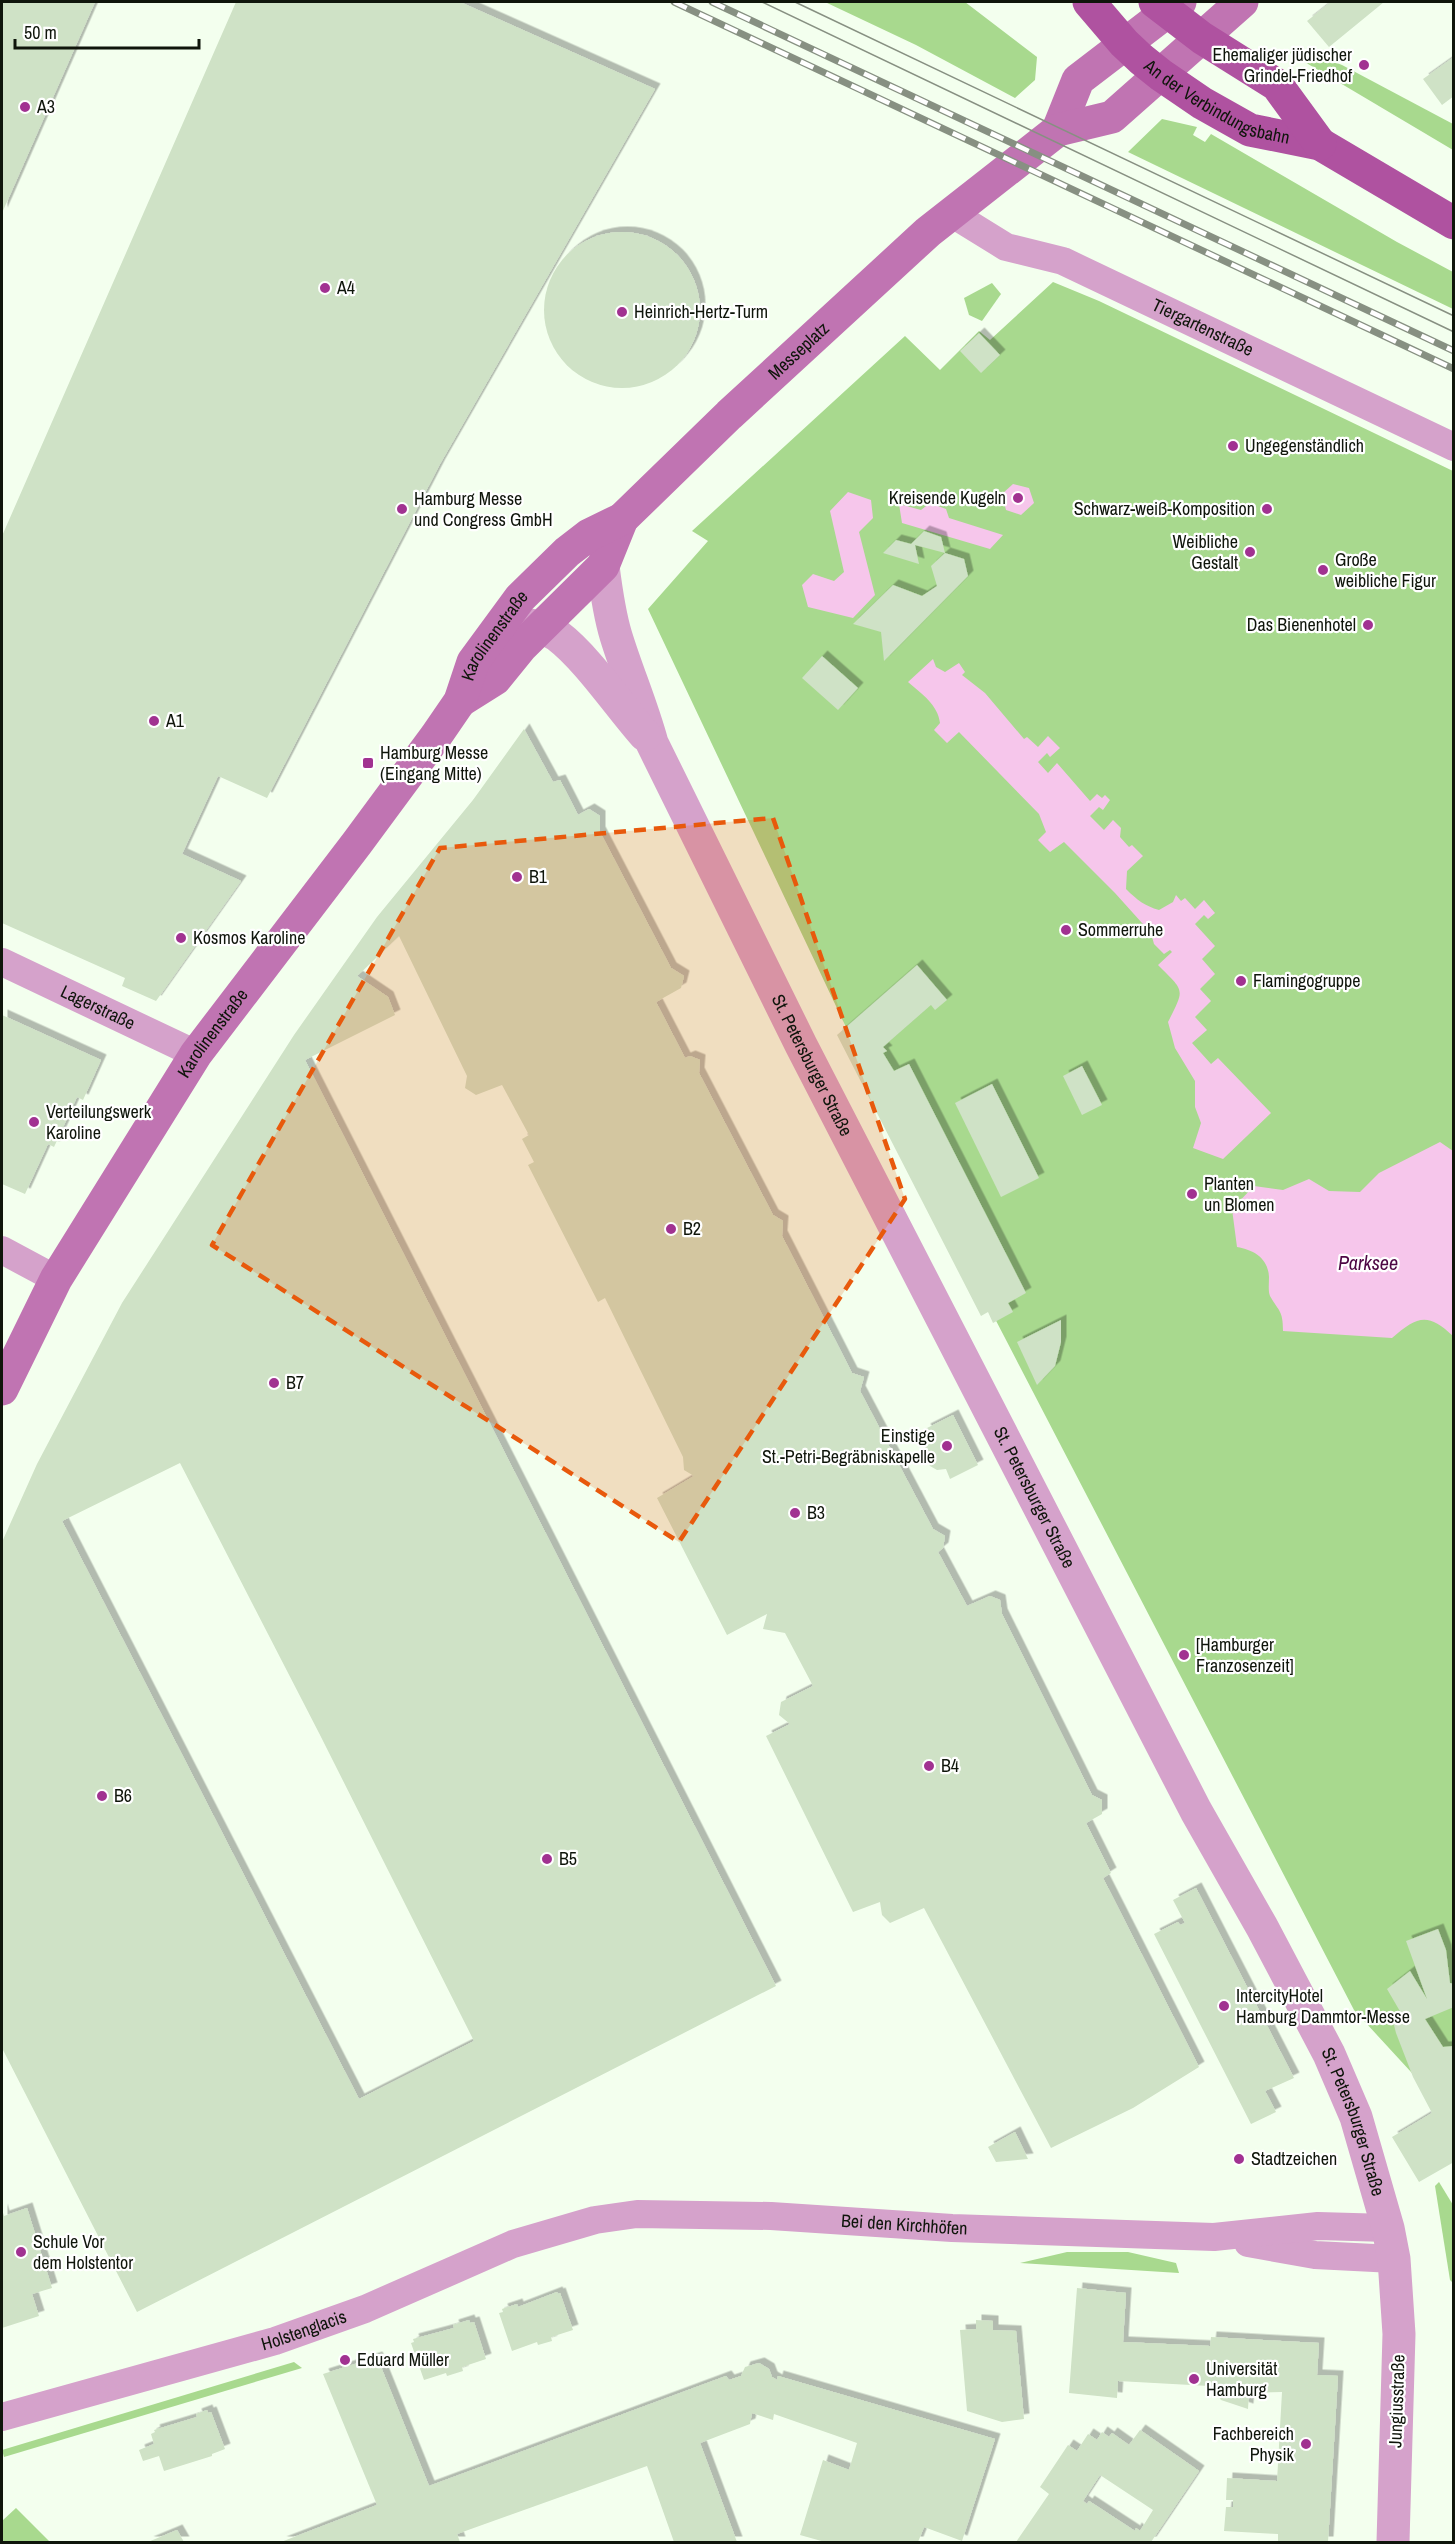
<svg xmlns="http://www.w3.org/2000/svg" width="1455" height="2544" viewBox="0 0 1455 2544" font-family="'Archivo Narrow',sans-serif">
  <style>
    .green { fill: #a8d98e }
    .water { fill: #f6c6eb }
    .building { fill: #cfe2c6; fill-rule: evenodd; filter: url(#shadow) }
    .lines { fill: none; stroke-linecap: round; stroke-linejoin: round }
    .minor { stroke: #d5a2cb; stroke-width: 28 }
    .tertiary { stroke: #d5a2cb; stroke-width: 33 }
    .secondary { stroke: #c074b2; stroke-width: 33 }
    .primary { stroke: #af52a0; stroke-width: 33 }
    .tram { stroke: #879082; stroke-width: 1.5 }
    .rail-casing { stroke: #879082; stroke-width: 7 }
    .rail { stroke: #fff; stroke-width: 4.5; stroke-dasharray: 14; stroke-linecap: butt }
    .marked { fill: #e8590c; fill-opacity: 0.2; stroke: #e8590c; stroke-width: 4.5; stroke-dasharray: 12 8; stroke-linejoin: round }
    .poi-dot { fill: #a13291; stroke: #fff; stroke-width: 2 }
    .labels { text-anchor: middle; stroke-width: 4.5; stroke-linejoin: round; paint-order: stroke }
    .poi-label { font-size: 18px; fill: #0f150b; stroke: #fff; text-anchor: start }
    .street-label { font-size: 18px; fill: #0f150b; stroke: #fff }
    .water-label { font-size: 20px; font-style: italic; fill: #4e0845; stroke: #fff }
  </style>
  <defs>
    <filter id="shadow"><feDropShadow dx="5.5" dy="-5.5" stdDeviation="0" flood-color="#0004"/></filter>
  </defs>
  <rect width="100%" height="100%" fill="#f3ffee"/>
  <g class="green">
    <path d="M825,2H965L1037,57L1035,80L1015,98L916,45Z"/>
    <path d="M1293,46L1342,65L1453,124V150L1303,61L1290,53Z"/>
    <path d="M1162,119L1197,127L1193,135L1205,142L1211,134L1397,242L1453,272V309L1128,152Z"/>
    <path d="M1053,282L1099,301L1453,471V2135L1434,2097L1354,2010L871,1080L648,609L708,541L692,531L905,336L940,370L979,331L990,340Z"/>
    <path d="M992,283L1001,294L982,321L969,315L964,298Z"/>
    <path d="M1439,2182L1453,2205V2283L1450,2280L1435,2186Z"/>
    <path d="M1067,2252H1128L1176,2263L1179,2273L1020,2263Z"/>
    <path d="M294,2362L302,2368L4,2457L2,2450Z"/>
    <path d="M16,2508L50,2542H2V2521Z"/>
  </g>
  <g class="water">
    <path d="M1013,484L1029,488L1034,503L1021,515L1006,510L1002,494Z"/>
    <path d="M848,492L871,500L873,518L859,532L875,595L853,618L808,607L802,585L813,574L834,581L844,572L830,511Z"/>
    <path d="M930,503L946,509L949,518L1003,535L990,549L902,523L899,504L921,510Z"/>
    <path d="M933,659L936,667L945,672L959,663L965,672L962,675L985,693L1024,739L1027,737L1038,747L1048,736L1060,748L1050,757L1047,753L1038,762L1048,773L1057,763L1090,801L1097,794L1102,798L1105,795L1110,800L1103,810L1099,807L1090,816L1104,830L1113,820L1121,828L1120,837L1129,847L1132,845L1143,856L1127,871L1126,889C1137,900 1145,906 1159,910L1173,902L1176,895L1181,901L1185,898L1195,909L1204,900L1215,913L1208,919L1204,915L1195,924L1215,946L1202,959L1215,974L1200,989L1211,1001L1195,1017L1207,1030L1192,1043L1211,1064L1218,1058L1271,1113L1223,1159L1193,1148L1201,1123L1195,1107V1081L1175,1048L1168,1022C1185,988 1185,992 1158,965L1172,952L1170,950L1164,954L1154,944L1151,933L1115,893L1064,842L1050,852L1038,840L1046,832L1039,814L959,732L947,743L934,730L940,723C938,705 922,694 908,682Z"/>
    <path d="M1440,1142L1453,1151V1336C1428,1312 1417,1316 1392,1338L1283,1331C1283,1310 1279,1312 1270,1296C1268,1291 1269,1283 1269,1277C1268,1258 1254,1250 1237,1247L1232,1209L1254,1186L1283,1190L1309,1179L1329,1191L1360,1192L1379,1173Z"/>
  </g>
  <g class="building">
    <path d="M2,2H95L2,213Z"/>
    <path d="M236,2H460L655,89L440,464L267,798L218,776L182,854L241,881L156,1001L122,986L125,978L2,923V536Z"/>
    <path d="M1331,2H1384L1329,47L1307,21Z"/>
    <path d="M1454,57V96L1442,105L1423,79Z"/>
    <circle cx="622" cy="310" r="78"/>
    <path d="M979,333L1000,355L981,373L960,351Z"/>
    <path d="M924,531L941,537L945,553L915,545L919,564L883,553L896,540L911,544Z"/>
    <path d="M945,553L964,559L968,576L884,661L881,632L853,624L893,585L922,596L937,586L931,566Z"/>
    <path d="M822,656L858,688L838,710L802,678Z"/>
    <path d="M524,729L553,782L560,780L578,815L589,809L600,816V832L671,968L684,976L681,988L656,1002L685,1058L690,1056L700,1060L699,1073L773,1215L783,1221L782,1236L852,1373L864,1377L860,1391L933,1529L945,1536L943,1548L938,1552L967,1606L990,1596L1000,1600L1002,1614L1092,1795L1102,1800V1814L1086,1823L1111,1873L1103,1878L1199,2067L1133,2108L1051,2148L924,1908L890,1923L882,1915L880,1902L853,1912L766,1736L790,1724L779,1715L781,1702L813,1686L785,1633L763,1629L767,1614L727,1635L657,1498L694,1476L684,1470L683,1457L605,1298L598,1302L528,1165L534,1162L522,1139L529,1135L502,1085L476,1095L465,1088L467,1076L399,936L357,976L388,997L395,1015L305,1060L776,1986L137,2312L3,2050L2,2051V1542L37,1464L122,1303L294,1035L377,917L473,800ZM180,1463L319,1733L474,2041L359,2099L62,1521Z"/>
    <path d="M917,965L947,1000L935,1010L931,1005L883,1047L887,1051L883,1053L894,1071L909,1064L1026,1293L1008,1303L1013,1312L993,1323L988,1312L981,1316L837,1035Z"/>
    <path d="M2,1015L101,1060L83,1100L77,1097L54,1147L48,1144L25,1194L2,1184Z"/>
    <path d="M1082,1066L1102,1105L1082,1115L1063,1076Z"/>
    <path d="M992,1084L1039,1178L1001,1197L955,1103Z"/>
    <path d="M1061,1320V1342L1055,1366L1037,1385L1017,1342Z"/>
    <path d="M953,1415L978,1465L950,1479L946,1469L937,1470L930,1466L924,1454V1449L931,1440L925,1429Z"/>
    <path d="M1196,1888L1294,2078L1265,2091L1276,2112L1251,2124L1154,1934L1178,1922L1180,1925L1185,1923L1173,1900Z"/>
    <path d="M1438,1929L1446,1950L1450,1983L1454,1984V2007L1425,2019L1443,2047L1454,2046V2162L1419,2182L1392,2137L1432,2113L1413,2077L1396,2033L1392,2017L1401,2013L1387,1989L1410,1971L1427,1999L1406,1941Z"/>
    <path d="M1015,2132L1028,2159L996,2162L988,2147Z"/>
    <path d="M27,2208L52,2288L32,2294L39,2316L2,2328V2209L4,2216Z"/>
    <path d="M1077,2288L1126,2293L1123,2342L1210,2346L1211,2337L1319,2343L1317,2375L1338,2376L1328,2542H1278V2534L1224,2531L1226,2507H1233V2500H1226L1227,2478L1277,2481L1282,2392L1249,2393L1248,2409L1221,2400L1209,2386L1118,2381L1117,2398L1069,2393Z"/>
    <path d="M557,2292L558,2294L560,2293L573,2330L551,2337L552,2341L538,2345L537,2342L512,2351L499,2313L503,2312L502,2309L517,2304L518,2307Z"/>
    <path d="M469,2320L470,2323L474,2322L486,2359L462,2367L463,2371L447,2376L446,2373L424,2380L411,2343L414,2342L413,2339L454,2328L453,2325Z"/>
    <path d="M976,2320L993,2321V2330L1016,2331L1024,2419L1002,2422L967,2411L960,2330L976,2329Z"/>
    <path d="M377,2357L429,2486L726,2376L729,2380L741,2376L745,2367L759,2363L769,2369L772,2377L777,2380L778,2376L995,2439L962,2541L924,2527L918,2542H825L800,2535L823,2460L849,2470L857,2443L774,2414L773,2420L752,2413L750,2424L700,2443L737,2542H674L647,2466L457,2534L460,2542H281L377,2505L323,2374Z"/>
    <path d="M207,2410L208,2413L211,2412L225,2449L212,2454V2456L164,2471L159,2456L143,2461L139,2450L154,2444L151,2434L155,2432L154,2430L197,2417L196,2414Z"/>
    <path d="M1140,2430L1199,2471L1151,2542H1016L1049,2494L1040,2487L1068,2445L1077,2451L1088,2434L1097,2440L1102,2432L1109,2437L1112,2433L1129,2445ZM1100,2475L1153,2510L1140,2531L1136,2528L1135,2531L1089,2501L1087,2504L1083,2501Z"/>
    <path d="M177,2530L184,2542H148Z"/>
  </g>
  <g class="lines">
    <g class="minor">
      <path id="s1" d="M951,213L1006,247L1063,261L1454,447"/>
      <path id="s2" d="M2,962L196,1054"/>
      <path d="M2,1250L56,1279"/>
      <path d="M1248,2243L1315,2255L1394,2259"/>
      <path id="s3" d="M2,2417L275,2341L365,2309L513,2244L595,2220L637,2214L771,2216L952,2228L1214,2237L1318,2226L1388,2228"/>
    </g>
    <g class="tertiary">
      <path id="s4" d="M603,566C606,590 609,613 616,636C627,672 642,706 652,743L801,1045L1196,1811L1262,1927L1329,2054L1356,2117L1388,2228L1394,2259L1399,2334L1393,2542"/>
      <path d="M514,623C529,624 545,627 558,636C587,658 620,707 645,735"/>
    </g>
    <g class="secondary">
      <path d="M1058,130L1078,80L1180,2"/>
      <path d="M460,701L495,679L521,647L603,566L622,519"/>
      <path id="s5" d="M2,1389L56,1279L196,1054L357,843L436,736L460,701L473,662L520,598L567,552L589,535L622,519L729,415L928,232L1058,130L1112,117L1242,2"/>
    </g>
    <g class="primary">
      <path id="s6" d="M1089,2L1124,43L1141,59L1161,75L1202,103L1250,130L1320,144L1454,223"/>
      <path d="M1155,2L1202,38L1277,85L1320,144"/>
    </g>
    <g class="tram">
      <path d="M762,2L1454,332"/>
      <path d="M795,2L1454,316"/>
    </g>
    <g class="rail-casing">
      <g id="rail">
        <path d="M674,2L1454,369"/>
        <path d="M712,2L1454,351"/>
      </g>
    </g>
    <use href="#rail" class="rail"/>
  </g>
  <path class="marked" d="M773,818L905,1199L679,1542L212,1245L440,848Z"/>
  <g class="poi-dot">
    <circle cx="1364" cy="65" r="6"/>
    <circle cx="25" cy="107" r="6"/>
    <circle cx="325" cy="288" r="6"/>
    <circle cx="622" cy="312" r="6"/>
    <circle cx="1233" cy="446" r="6"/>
    <circle cx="1018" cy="498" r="6"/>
    <circle cx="402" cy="509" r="6"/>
    <circle cx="1267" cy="509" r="6"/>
    <circle cx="1250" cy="552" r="6"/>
    <circle cx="1323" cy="570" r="6"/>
    <circle cx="1368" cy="625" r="6"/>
    <circle cx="154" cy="721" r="6"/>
    <rect x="362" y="757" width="12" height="12" rx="3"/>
    <circle cx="517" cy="877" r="6"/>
    <circle cx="1066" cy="930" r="6"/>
    <circle cx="181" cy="938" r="6"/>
    <circle cx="1241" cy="981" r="6"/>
    <circle cx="34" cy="1122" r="6"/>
    <circle cx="1192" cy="1194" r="6"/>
    <circle cx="671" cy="1229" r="6"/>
    <circle cx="274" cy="1383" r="6"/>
    <circle cx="947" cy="1446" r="6"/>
    <circle cx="795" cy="1513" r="6"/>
    <circle cx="1184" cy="1655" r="6"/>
    <circle cx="929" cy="1766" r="6"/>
    <circle cx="102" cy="1796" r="6"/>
    <circle cx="547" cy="1859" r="6"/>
    <circle cx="1224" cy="2006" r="6"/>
    <circle cx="1239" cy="2159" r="6"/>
    <circle cx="21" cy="2252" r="6"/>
    <circle cx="345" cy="2360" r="6"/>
    <circle cx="1194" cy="2379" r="6"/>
    <circle cx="1306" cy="2444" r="6"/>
  </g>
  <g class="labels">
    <g class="poi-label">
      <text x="1352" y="61" text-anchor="end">Ehemaliger jüdischer<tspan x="1352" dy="21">Grindel-Friedhof</tspan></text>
      <text x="37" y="113">A3</text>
      <text x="337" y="294">A4</text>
      <text x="634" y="318">Heinrich-Hertz-Turm</text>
      <text x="1245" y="452">Ungegenständlich</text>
      <text x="1006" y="504" text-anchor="end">Kreisende Kugeln</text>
      <text x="414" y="505">Hamburg Messe<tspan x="414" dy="21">und Congress GmbH</tspan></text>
      <text x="1255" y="515" text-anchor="end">Schwarz-weiß-Komposition</text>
      <text x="1238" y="548" text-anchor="end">Weibliche<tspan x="1238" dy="21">Gestalt</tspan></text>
      <text x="1335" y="566">Große<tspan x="1335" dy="21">weibliche Figur</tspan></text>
      <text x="1356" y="631" text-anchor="end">Das Bienenhotel</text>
      <text x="166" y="727">A1</text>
      <text x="380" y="759">Hamburg Messe<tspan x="380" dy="21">(Eingang Mitte)</tspan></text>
      <text x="529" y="883">B1</text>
      <text x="1078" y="936">Sommerruhe</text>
      <text x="193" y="944">Kosmos Karoline</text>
      <text x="1253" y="987">Flamingogruppe</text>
      <text x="46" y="1118">Verteilungswerk<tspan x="46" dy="21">Karoline</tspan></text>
      <text x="1204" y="1190">Planten<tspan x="1204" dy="21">un Blomen</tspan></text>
      <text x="683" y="1235">B2</text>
      <text x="286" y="1389">B7</text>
      <text x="935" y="1442" text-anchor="end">Einstige<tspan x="935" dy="21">St.-Petri-Begräbniskapelle</tspan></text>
      <text x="807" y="1519">B3</text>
      <text x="1196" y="1651">[Hamburger<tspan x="1196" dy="21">Franzosenzeit]</tspan></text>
      <text x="941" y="1772">B4</text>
      <text x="114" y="1802">B6</text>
      <text x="559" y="1865">B5</text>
      <text x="1236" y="2002">IntercityHotel<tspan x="1236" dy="21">Hamburg Dammtor-Messe</tspan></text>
      <text x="1251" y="2165">Stadtzeichen</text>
      <text x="33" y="2248">Schule Vor<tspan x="33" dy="21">dem Holstentor</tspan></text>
      <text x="357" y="2366">Eduard Müller</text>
      <text x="1206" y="2375">Universität<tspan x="1206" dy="21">Hamburg</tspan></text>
      <text x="1294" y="2440" text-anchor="end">Fachbereich<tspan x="1294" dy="21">Physik</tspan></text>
    </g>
    <g class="street-label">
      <text dy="6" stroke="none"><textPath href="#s6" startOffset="166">An der Verbindungsbahn</textPath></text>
      <text dy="6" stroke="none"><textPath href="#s1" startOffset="278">Tiergartenstraße</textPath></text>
      <text dy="6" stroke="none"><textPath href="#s5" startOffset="1323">Messeplatz</textPath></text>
      <text dy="6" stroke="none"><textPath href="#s5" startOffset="903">Karolinenstraße</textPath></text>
      <text dy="6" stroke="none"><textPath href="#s2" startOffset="106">Lagerstraße</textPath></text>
      <text dy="6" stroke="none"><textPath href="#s5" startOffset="414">Karolinenstraße</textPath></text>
      <text dy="6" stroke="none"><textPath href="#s4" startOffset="544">St. Petersburger Straße</textPath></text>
      <text dy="6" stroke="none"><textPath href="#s4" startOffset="1030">St. Petersburger Straße</textPath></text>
      <text dy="6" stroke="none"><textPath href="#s4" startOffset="1732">St. Petersburger Straße</textPath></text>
      <text dy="6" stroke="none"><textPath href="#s3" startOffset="936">Bei den Kirchhöfen</textPath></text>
      <text dy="6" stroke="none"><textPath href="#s3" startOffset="314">Holstenglacis</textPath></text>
      <text transform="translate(1397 2401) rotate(-88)" y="6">Jungiusstraße</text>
    </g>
    <g class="water-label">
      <text x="1368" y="1270">Parksee</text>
    </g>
  </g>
  <rect width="1455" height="2544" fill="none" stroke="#0f150b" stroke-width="6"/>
  <path d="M15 39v9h184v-9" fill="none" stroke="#0f150b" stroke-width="3"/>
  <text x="24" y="39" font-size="18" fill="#0f150b" stroke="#ffffff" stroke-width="4.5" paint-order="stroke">50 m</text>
</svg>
